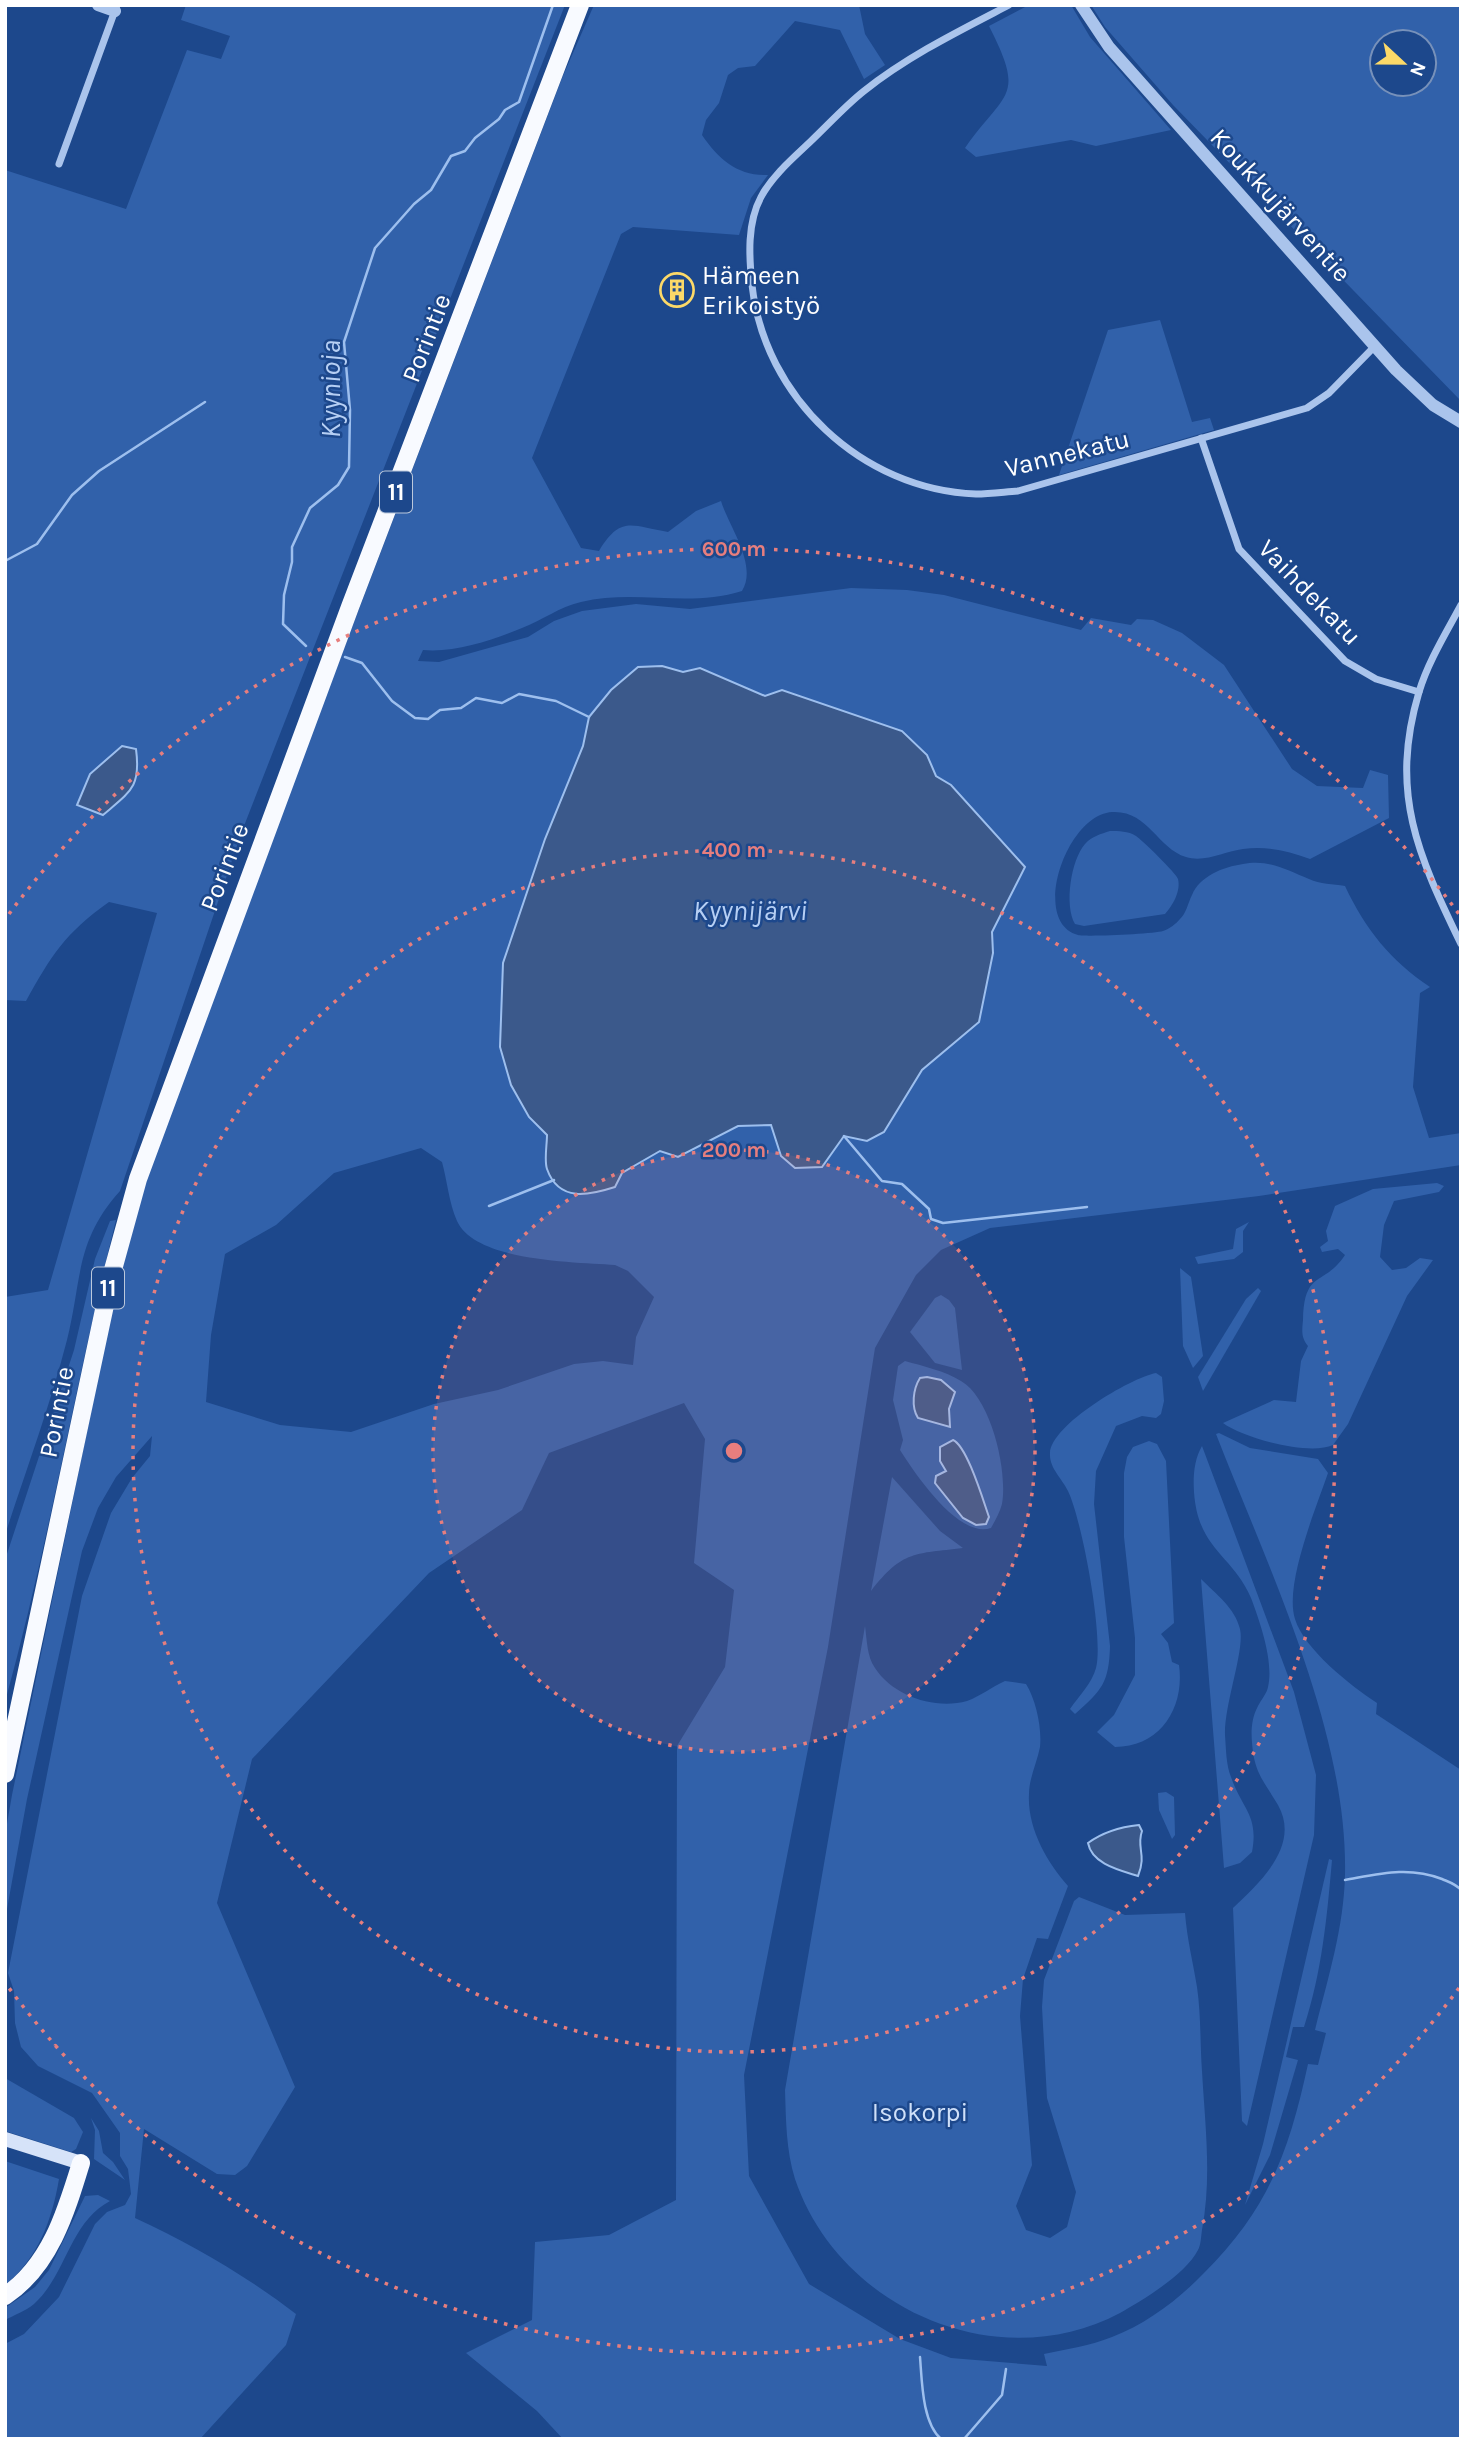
<svg xmlns="http://www.w3.org/2000/svg" width="1466" height="2444" viewBox="0 0 1466 2444" font-family="Karla,sans-serif">
  <style>
    .green { fill: #3161aa; fill-rule: evenodd }
    .water { fill: #3b598b; stroke: #9dbfee; stroke-width: 2 }
    .lines { fill: none; stroke-linecap: round; stroke-linejoin: round }
    .stream { stroke: #9dbfee; stroke-width: 2.5 }
    .minor { stroke: #aac4ec; stroke-width: 7 }
    .tertiary { stroke: #aac4ec; stroke-width: 12 }
    .secondary { stroke: #d6e3f9; stroke-width: 14 }
    .trunk { stroke: #f8faff; stroke-width: 18 }
    .ring { fill: none; stroke: #e67e7e; stroke-width: 3.5; stroke-dasharray: 3.5 7 }
    .labels { text-anchor: middle; stroke-width: 5; stroke-linejoin: round; paint-order: stroke }
    .shield { fill: #1d488c; stroke: #bbc8dc; stroke-width: 2 }
    .shield-label { font-size: 24px; font-weight: bold; fill: #fff }
    .street-label { font-size: 26px; fill: #fff; stroke: #1d488c }
    .poi-label { font-size: 26px; fill: #fff; stroke: #1d488c; text-anchor: start }
    .park-label { font-size: 26px; fill: #cfe0f9; stroke: #1d488c }
    .water-label { font-size: 28px; font-style: italic; fill: #b6cff4; stroke: #1d488c }
    .centre { fill: #e67e7e; stroke: #1d488c; stroke-width: 3.5 }
    .ring-label { font-size: 21px; text-anchor: middle; font-weight: bold; fill: #e67e7e; stroke: #1d488c; stroke-width: 5; stroke-linejoin: round; paint-order: stroke }
  </style>
  <rect width="100%" height="100%" fill="#1d488c"/>
  <g class="green">
    <path d="M186,5H565L242,831L120,1191C75,1241 82,1280 67,1340C50,1406 26,1470 5,1535V1297L48,1290L157,913L109,902C65,933 51,956 26,1001L5,1000V170L126,209L187,50L221,59L230,36L181,20Z"/>
    <path d="M594,5H859L865,34L885,65L864,79L840,30L795,21L755,66L738,68L728,75L719,103L706,120L702,135C719,160 738,176 768,175L751,198L739,235L633,227L621,234L532,458L581,548L599,551C621,515 631,526 668,532L696,511L721,501C729,527 758,565 742,591C689,608 635,589 581,602C559,607 543,620 522,628C492,640 455,653 423,650L418,661L439,662L528,637L554,621L582,611L636,604L690,609L851,588L907,590L944,595L1081,630L1091,618L1131,625L1137,619L1153,620L1182,633L1224,665L1292,769L1317,786L1363,788L1370,770L1388,775L1389,818L1310,859C1287,851 1268,846 1243,849C1225,851 1205,863 1186,857C1157,848 1148,810 1112,812C1066,815 1030,922 1078,935C1086,937 1154,934 1163,931C1168,930 1177,923 1180,919C1186,914 1188,903 1192,895C1200,876 1223,867 1243,864C1269,859 1286,870 1309,879C1320,884 1333,884 1345,886C1365,929 1391,961 1430,987L1420,993L1413,1087L1429,1138L1461,1133V1165L1259,1196L990,1228L941,1250L916,1275L875,1348L828,1647L744,2075L749,2176L809,2284L900,2339L951,2358L1047,2366L1044,2354C1067,2349 1090,2346 1112,2337C1146,2324 1178,2300 1203,2274C1268,2210 1289,2152 1308,2064L1318,2065L1326,2033L1315,2030C1328,1978 1344,1927 1345,1874C1348,1732 1267,1565 1216,1434L1219,1433L1250,1448L1318,1459L1328,1473C1316,1508 1284,1585 1295,1619C1304,1649 1351,1686 1377,1703L1376,1714L1461,1770V2439H563L537,2411L466,2353L532,2320L535,2242L609,2235L676,2200L677,1746L725,1667L734,1590L694,1563L705,1439L684,1403L549,1453L522,1510L429,1573L252,1759L217,1903L295,2087L247,2166L235,2175L217,2174L144,2129L135,2218C193,2245 245,2275 296,2314L286,2345L200,2439H5V2344L24,2334L59,2297L95,2224L107,2212L125,2205L131,2194L128,2169L120,2156V2133L92,2093L38,2066L21,2047L15,2023L14,1991L8,1973L82,1596L111,1513L132,1478L150,1456L152,1436L116,1477L98,1508L82,1551L27,1799L5,1920V1835L12,1795L119,1276L141,1193L260,868L562,78ZM662,666L683,672L700,668L765,696L782,690L821,704L927,755L936,776L951,785L1025,867L992,932L993,953L979,1022L922,1070L884,1132L867,1141L844,1136L822,1167L781,1156L771,1125L738,1126L678,1157L660,1150L622,1173L547,1168V1135L503,963L545,839L583,746L589,717L611,690L638,667ZM421,1148L442,1162C447,1180 449,1203 457,1221C476,1262 575,1262 615,1265L628,1271L654,1297L636,1337L633,1365L603,1361L574,1364L498,1390L434,1404L351,1432L280,1425L206,1402L211,1335L225,1254L276,1225L334,1173Z"/>
    <path d="M1029,5H1071L1090,37L1171,130L1096,146L1071,140L976,157L965,148C1006,90 1026,99 989,26Z"/>
    <path d="M1091,5H1461V401L1173,105L1105,27ZM1382,42H1424V84H1382Z"/>
    <path d="M1160,320L1192,422L1210,418L1214,430L1059,475L1108,330Z"/>
    <path d="M1110,831C1119,831 1128,831 1136,836C1141,839 1177,874 1178,879C1181,891 1173,905 1165,914L1084,926L1075,924C1064,905 1071,860 1085,844C1092,836 1101,834 1110,831Z"/>
    <path d="M1437,1183L1444,1186L1439,1192L1394,1201L1384,1225L1380,1257L1392,1270L1406,1268L1420,1258L1433,1260L1407,1296L1348,1424L1333,1445C1309,1456 1243,1438 1223,1423L1274,1400L1296,1402L1301,1361L1308,1346C1301,1337 1302,1331 1303,1320C1304,1269 1324,1287 1345,1255L1338,1249L1322,1252L1320,1247L1328,1241L1326,1231L1335,1206L1373,1189Z"/>
    <path d="M116,1220C76,1380 49,1543 5,1702V1560L74,1350L95,1259L110,1221Z"/>
    <path d="M1249,1222L1243,1231V1252L1234,1259L1198,1264L1195,1257L1233,1249L1236,1229Z"/>
    <path d="M1180,1268L1191,1277L1203,1356L1193,1368L1183,1346Z"/>
    <path d="M1258,1288L1261,1291L1203,1391L1198,1377L1246,1299Z"/>
    <path d="M941,1295L949,1300L955,1308L962,1370L935,1363L910,1332L935,1298Z"/>
    <path d="M905,1361C923,1366 945,1371 961,1381C991,1398 1008,1471 1002,1504C1000,1512 995,1521 991,1528C959,1539 916,1475 900,1450L903,1440L893,1400L898,1366Z"/>
    <path d="M1156,1373L1162,1377L1164,1401L1161,1414L1156,1418L1142,1416L1116,1426L1096,1471L1094,1504L1110,1646C1109,1683 1102,1690 1075,1714L1070,1709C1079,1696 1092,1683 1096,1668C1104,1638 1082,1520 1068,1491C1062,1478 1049,1468 1050,1453C1051,1425 1130,1378 1156,1373Z"/>
    <path d="M1149,1441L1157,1444L1166,1461L1174,1623L1161,1634L1168,1643L1172,1662L1179,1665C1185,1708 1160,1747 1115,1747L1097,1732L1114,1715L1135,1675V1638L1124,1537V1473L1127,1457L1133,1447Z"/>
    <path d="M1202,1446L1294,1692L1316,1775L1314,1835L1247,2126L1242,2121L1233,1908C1259,1883 1301,1846 1278,1805C1267,1786 1256,1775 1253,1752C1251,1736 1250,1721 1258,1706C1261,1700 1267,1693 1268,1687C1274,1662 1260,1622 1251,1598C1232,1554 1198,1550 1194,1492C1193,1476 1194,1460 1202,1446Z"/>
    <path d="M892,1477L940,1531L963,1548C915,1554 903,1550 871,1591Z"/>
    <path d="M1201,1579C1216,1594 1235,1608 1240,1629C1245,1650 1224,1705 1225,1735C1226,1748 1226,1765 1231,1777C1242,1809 1259,1815 1252,1852L1240,1863L1224,1868Z"/>
    <path d="M865,1626C867,1640 867,1657 875,1668C893,1696 935,1710 967,1701C981,1696 991,1687 1005,1681L1026,1684C1036,1700 1042,1728 1040,1747C1037,1763 1029,1778 1029,1794C1027,1828 1047,1862 1068,1886L1048,1939L1037,1938L1023,1979L1020,2016L1032,2165L1016,2206L1026,2230L1050,2238L1067,2227L1076,2192L1047,2098L1042,2007L1044,1980L1074,1901L1079,1897L1125,1915L1185,1913C1187,1939 1193,1962 1197,1987C1201,2014 1200,2043 1202,2071C1205,2125 1212,2177 1202,2230C1201,2236 1201,2245 1198,2250C1186,2274 1143,2300 1120,2313C998,2378 839,2309 795,2179C786,2150 786,2120 785,2090Z"/>
    <path d="M1166,1792L1174,1797L1175,1835L1172,1839L1159,1810L1158,1793Z"/>
    <path d="M1329,1859L1332,1860C1327,1917 1322,1972 1304,2027H1293L1286,2057L1298,2060L1270,2155L1245,2205L1263,2144Z"/>
    <path d="M5,2078L74,2118L83,2132L76,2149L71,2152L5,2131Z"/>
    <path d="M91,2118L99,2131L103,2153L113,2162L125,2180L94,2159L95,2130Z"/>
    <path d="M5,2161L59,2179C52,2220 38,2258 5,2285Z"/>
    <path d="M98,2195L110,2201C69,2223 67,2274 34,2304C26,2311 14,2315 5,2320V2308L35,2287L49,2270L85,2196Z"/>
  </g>
  <g class="water">
    <path d="M662,666L683,672L700,668L765,696L782,690L902,731L927,755L936,776L951,785L1025,867L992,932L993,953L979,1022L922,1070L884,1132L867,1141L844,1136L822,1167L795,1168L781,1156L771,1125L738,1126L678,1157L660,1151L622,1173L615,1187C590,1195 559,1203 547,1169C544,1160 547,1145 547,1135L529,1117L511,1085L500,1047L503,963L545,839L583,746L589,717L611,690L638,667Z"/>
    <path d="M122,746L136,749C141,787 131,791 103,815L77,805L90,774Z"/>
    <path d="M927,1377L941,1380L955,1392L949,1409L950,1427L918,1418C911,1407 913,1389 920,1378Z"/>
    <path d="M953,1440C967,1446 983,1500 989,1517L986,1524L976,1525L963,1518L935,1483L936,1476L946,1471L940,1461V1447Z"/>
    <path d="M1139,1825L1142,1831C1136,1848 1147,1854 1138,1876C1119,1870 1092,1864 1088,1843C1103,1832 1120,1827 1139,1825Z"/>
  </g>
  <g class="lines">
    <g class="stream">
      <path d="M5,561L37,544L72,495L99,471L205,402"/>
      <path d="M306,646L283,624L284,595L292,562V547L310,508L338,485L349,467L350,410L344,342L375,248L414,204L431,190L451,156L465,151L475,138L499,119L505,110L519,102L553,5"/>
      <path d="M345,657L362,663L392,701L415,718L428,719L440,710L461,708L476,698L502,703L519,694L556,701L589,717"/>
      <path d="M844,1136L882,1181L902,1184L929,1209L931,1219L943,1223L1087,1207"/>
      <path d="M489,1206L554,1180"/>
      <path d="M1345,1880C1379,1874 1408,1866 1442,1879C1449,1882 1456,1884 1461,1890"/>
      <path d="M920,2357C922,2381 922,2422 941,2439"/>
      <path d="M964,2439L1002,2395L1006,2369"/>
    </g>
    <g class="minor">
      <path d="M1009,5C959,31 908,56 864,91C845,106 828,125 810,142C793,158 772,176 761,197C747,223 749,256 752,285C764,397 862,490 976,494C990,494 1004,492 1018,491L1307,408L1329,393L1375,346"/>
      <path d="M59,164L117,5"/>
      <path d="M1201,438L1239,549L1345,661L1376,679L1419,692"/>
      <path d="M1461,605C1446,633 1428,662 1419,692C1389,793 1418,855 1461,944"/>
    </g>
    <g class="tertiary">
      <path d="M98,5L115,11"/>
      <path d="M1081,5L1109,47L1396,370L1433,405L1461,422"/>
    </g>
    <path class="secondary" d="M5,2139L81,2163"/>
    <g class="trunk">
      <path d="M5,1774L111,1277L138,1179L350,607L580,5"/>
      <path d="M5,2296C50,2266 66,2212 81,2163"/>
    </g>
  </g>
  <circle cx="734" cy="1451" r="301" fill="#e67e7e" fill-opacity=".12"/>
  <g class="ring">
    <circle cx="734" cy="1451" r="301"/>
    <circle cx="734" cy="1451" r="601"/>
    <path d="M1459 1988A902 902 0 0 1 9 1988M9 914A902 902 0 0 1 1459 914"/>
  </g>
  <defs>
    <g id="building-ring" transform="scale(1.75)"><circle r="9.5" fill="#1d488c" stroke="#fcd968" stroke-width="1.5"/><path d="M-4-6H4V6H1V3H-1V6H-4ZM-2.5-4.3h1.7v1.8h-1.7ZM.8-4.3h1.7v1.8H.8ZM-2.5-1h1.7V.8h-1.7ZM.8-1h1.7V.8H.8Z" fill="#fcd968"/></g>
  </defs>
  <g fill-rule="evenodd">
    <use href="#building-ring" x="677" y="290"/>
  </g>
  <g class="labels">
    <g class="shield">
      <rect x="380" y="471.5" width="32" height="41" rx="5"/>
      <rect x="92" y="1267.5" width="32" height="41" rx="5"/>
    </g>
    <g class="shield-label">
      <text x="396" y="500">11</text>
      <text x="108" y="1296">11</text>
    </g>
    <g class="street-label">
      <text transform="translate(1281 205) rotate(48)" y="9">Koukkujärventie</text>
      <text transform="translate(426 338) rotate(-69)" y="9">Porintie</text>
      <text transform="translate(1067 453) rotate(-14)" y="9">Vannekatu</text>
      <text transform="translate(1310 592) rotate(46)" y="9">Vaihdekatu</text>
      <text transform="translate(224 867) rotate(-69)" y="9">Porintie</text>
      <text transform="translate(56 1412) rotate(-79)" y="9">Porintie</text>
    </g>
    <g class="poi-label">
      <text x="702" y="284">Hämeen<tspan x="702" dy="30">Erikoistyö</tspan></text>
    </g>
    <g class="park-label">
      <text x="920" y="2121">Isokorpi</text>
    </g>
    <g class="water-label">
      <text transform="translate(330 389) rotate(-90)" y="10">Kyynioja</text>
      <text x="750" y="920">Kyynijärvi</text>
    </g>
  </g>
  <circle cx="734" cy="1451" r="10" class="centre"/>
  <g class="ring-label">
    <text x="734" y="556">600 m</text>
    <text x="734" y="857">400 m</text>
    <text x="734" y="1157">200 m</text>
  </g>
  <rect width="1466" height="2444" fill="none" stroke="#ffffff" stroke-width="14"/>
  <g transform="translate(1403 63) rotate(112)"><circle r="33" fill="#1d488c" stroke="#7791ba" stroke-width="2"/>
  <path d="M0-5L12 26L0 18L-12 26Z" fill="#fcd968"/>
  <text y="-10" font-size="19" font-weight="bold" text-anchor="middle" fill="#ffffff">N</text>
  </g>
</svg>
